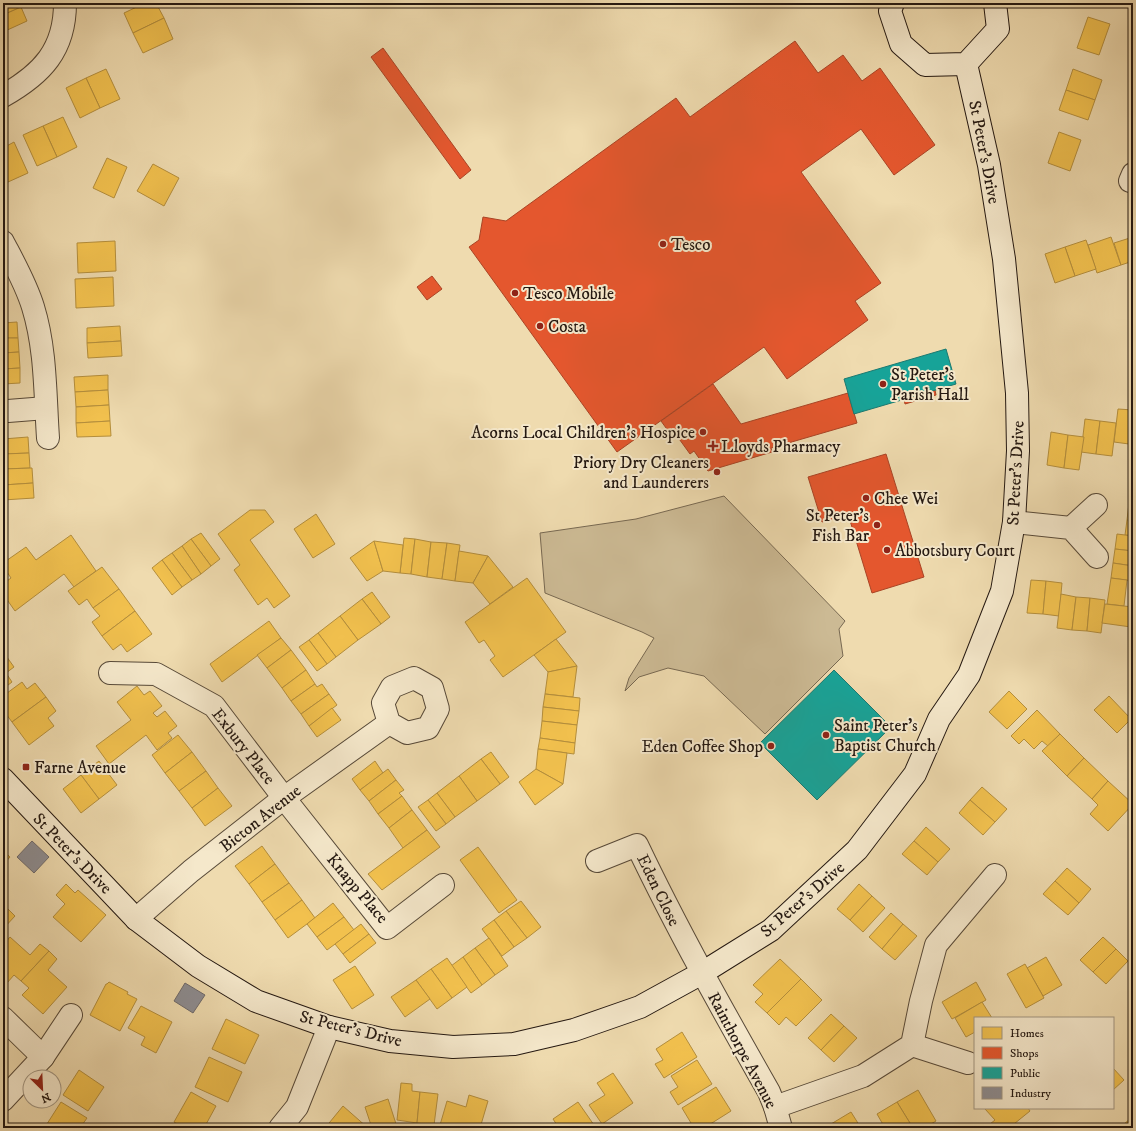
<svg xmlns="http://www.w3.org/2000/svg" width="1136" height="1131" viewBox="0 0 1136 1131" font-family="'IM FELL DW Pica',serif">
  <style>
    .green { fill: #ccba94; stroke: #786952 }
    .homes { fill: #f2c14e; stroke: #b48e3c }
    .shops { fill: #e4572e; stroke: #aa4425 }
    .public { fill: #17a398; stroke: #1b7970 }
    .industry { fill: #8d8d92; stroke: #6e6a6b }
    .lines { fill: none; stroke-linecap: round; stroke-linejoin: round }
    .street-casing { stroke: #574938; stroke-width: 24 }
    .secondary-casing { stroke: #241811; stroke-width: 24 }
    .street { stroke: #f5e8cb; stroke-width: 22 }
    .secondary { stroke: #f5e8cb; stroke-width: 22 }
    .poi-dot { fill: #8f2418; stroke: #f5e8cb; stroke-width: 1.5 }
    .labels { text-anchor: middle; stroke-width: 4; stroke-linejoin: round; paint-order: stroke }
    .street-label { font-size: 17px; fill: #241811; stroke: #f5e8cb }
    .poi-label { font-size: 17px; fill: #241811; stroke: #f5e8cb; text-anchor: start }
  </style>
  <rect width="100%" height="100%" fill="#efdbaf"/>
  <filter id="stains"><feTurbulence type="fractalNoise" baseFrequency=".005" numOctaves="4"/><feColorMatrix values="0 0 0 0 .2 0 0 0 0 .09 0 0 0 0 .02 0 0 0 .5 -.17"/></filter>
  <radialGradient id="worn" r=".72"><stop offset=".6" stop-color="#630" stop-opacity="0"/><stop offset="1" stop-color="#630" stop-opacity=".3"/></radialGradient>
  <path class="green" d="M724,496L845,621L839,629L843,656L765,734L704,676L668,668L639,677L625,691L629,678L654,638L642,632L545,593L540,533L636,519Z"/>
  <g class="homes">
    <path d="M3,3H19L21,7L3,15Z"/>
    <path d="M145,3H156L164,18L133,33L124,13Z"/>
    <path d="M21,7L27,21L3,32V15Z"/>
    <path d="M1088,17L1110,24L1099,55L1077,48Z"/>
    <path d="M164,18L173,39L143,53L133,33Z"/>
    <path d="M106,69L120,99L100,108L86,78Z"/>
    <path d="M1073,69L1102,80L1095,100L1066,90Z"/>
    <path d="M86,78L100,108L80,118L66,88Z"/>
    <path d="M1066,90L1095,100L1088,120L1059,110Z"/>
    <path d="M63,117L77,147L57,157L43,126Z"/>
    <path d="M43,126L57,157L37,166L23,135Z"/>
    <path d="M1059,132L1081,140L1070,171L1048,163Z"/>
    <path d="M14,142L28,173L8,182L3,171V148Z"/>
    <path d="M107,158L127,167L114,198L93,188Z"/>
    <path d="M153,164L179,178L164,206L137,191Z"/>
    <path d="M1111,237L1121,265L1097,273L1088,245Z"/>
    <path d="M1133,237V261L1121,265L1114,243Z"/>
    <path d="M1086,240L1096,269L1075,276L1065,247Z"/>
    <path d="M115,241L116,271L78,273L77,243Z"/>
    <path d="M1065,247L1075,276L1055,283L1045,254Z"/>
    <path d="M113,277L114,306L76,308L75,279Z"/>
    <path d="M17,322L18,338H3V323Z"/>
    <path d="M120,326L121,341L87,343V328Z"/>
    <path d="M3,338H18L19,352L3,353Z"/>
    <path d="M121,341L122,356L88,358L87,343Z"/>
    <path d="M19,352L20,368L3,369V353Z"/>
    <path d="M20,368V383L3,384V369Z"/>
    <path d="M108,375V390L75,392L74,377Z"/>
    <path d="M108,390L109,405L76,407L75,392Z"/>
    <path d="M109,405L110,421L76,423V407Z"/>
    <path d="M1118,409L1133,410L1129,444L1114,442Z"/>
    <path d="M1085,419L1100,421L1096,454L1081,452Z"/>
    <path d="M110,421L111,436L77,437L76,423Z"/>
    <path d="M1100,421L1116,423L1112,456L1096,454Z"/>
    <path d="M1131,431H1133V444H1129Z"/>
    <path d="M1051,432L1068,435L1064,468L1047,465Z"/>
    <path d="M1068,435L1084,437L1079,470L1064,468Z"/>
    <path d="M28,437L29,453L3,454V439Z"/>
    <path d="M29,453L30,468L3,469V454Z"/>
    <path d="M32,468L33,483L3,485V469Z"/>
    <path d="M33,483L34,498L3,500V485Z"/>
    <path d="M1132,488H1133V504L1129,503Z"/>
    <path d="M1129,503L1133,504V521L1127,520Z"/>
    <path d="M250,510H265L274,522L250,540L290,596L274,608L267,598L258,605L234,570L240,565L218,534Z"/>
    <path d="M316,514L335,544L313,558L294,529Z"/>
    <path d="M1127,520L1133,521V536L1125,535Z"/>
    <path d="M201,533L220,559L211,566L191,539Z"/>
    <path d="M1117,534L1133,536V551L1115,549Z"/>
    <path d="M71,535L96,571L74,587L64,574L15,611L3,594V584L11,578L3,566V563L26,547L36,560Z"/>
    <path d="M404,538L415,539L411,574L400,573Z"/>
    <path d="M191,539L211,566L201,574L182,546Z"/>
    <path d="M415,539L431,542L427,577L411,574Z"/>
    <path d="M374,541L383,571L367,581L350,558Z"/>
    <path d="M374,541L403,545L400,573L383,571Z"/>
    <path d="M431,542L447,543L442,579L427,577Z"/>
    <path d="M447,543L460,545L455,581L442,579Z"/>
    <path d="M182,546L201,574L192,580L172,553Z"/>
    <path d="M1115,549L1133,551V566L1113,563Z"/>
    <path d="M459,551L488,556L473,583L455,581Z"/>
    <path d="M172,553L192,580L182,587L162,560Z"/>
    <path d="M488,556L513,587L490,604L473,583Z"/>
    <path d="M162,560L182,587L172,595L152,568Z"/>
    <path d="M1113,563L1133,566V581L1111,578Z"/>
    <path d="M102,567L119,589L93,608L87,599L79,605L68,591Z"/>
    <path d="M527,578L566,632L503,677L490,660L495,656L484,640L479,643L465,622Z"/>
    <path d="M1111,578L1127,580L1124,606L1107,604Z"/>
    <path d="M1031,580L1046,581L1043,614L1027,613Z"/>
    <path d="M1046,581L1062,583L1059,616L1043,614Z"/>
    <path d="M119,589L135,611L102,636L92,622L100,616L93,608Z"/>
    <path d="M372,592L390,617L381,624L362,599Z"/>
    <path d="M1061,594L1076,597L1072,630L1057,628Z"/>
    <path d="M1076,597L1090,598L1087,631L1072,630Z"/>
    <path d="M1090,598L1105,600L1101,633L1087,631Z"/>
    <path d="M362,599L381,624L358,640L340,616Z"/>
    <path d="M1105,604L1133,607L1131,627L1102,623Z"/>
    <path d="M135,611L152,634L127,652L121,644L113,650L102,636Z"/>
    <path d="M340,616L358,640L336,657L318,633Z"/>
    <path d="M269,621L281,638L222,682L210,664Z"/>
    <path d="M318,633L336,657L327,664L309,640Z"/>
    <path d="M281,638L291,650L267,668L257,655Z"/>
    <path d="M556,639L577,666L548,672L534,655Z"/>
    <path d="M309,640L327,664L317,671L299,647Z"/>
    <path d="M291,650L306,670L282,688L267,668Z"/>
    <path d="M4,653L14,667L6,673L12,682L3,689Z"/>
    <path d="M577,666L573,697L545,694L548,672Z"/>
    <path d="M306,670L315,684L291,701L282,688Z"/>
    <path d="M22,682L27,689L35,683L46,697L12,722L3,710V696Z"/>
    <path d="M315,684L317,687L322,684L329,694L301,714L291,701Z"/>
    <path d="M137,686L144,695L150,691L162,706L153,713L157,717L165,711L177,726L168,733L172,738L157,750L146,735L109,764L96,746L131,720L117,702Z"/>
    <path d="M1009,691L1027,709L1007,729L989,712Z"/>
    <path d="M329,694L337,705L309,726L301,714Z"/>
    <path d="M545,694L580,698L579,711L543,707Z"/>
    <path d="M1109,696L1131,719L1117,733L1094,710Z"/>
    <path d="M46,697L56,711L48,718L54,726L29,745L12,722Z"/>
    <path d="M543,707L579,711L577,725L542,721Z"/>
    <path d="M332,708L341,720L317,737L309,726Z"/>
    <path d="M1037,710L1060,734L1048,746L1042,741L1034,749L1024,739L1019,744L1011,736Z"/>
    <path d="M542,721L577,725L575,743L540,738Z"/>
    <path d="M1060,734L1084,758L1067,776L1042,751Z"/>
    <path d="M178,735L192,752L165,773L152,755Z"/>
    <path d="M540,738L575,743L574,754L538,749Z"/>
    <path d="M538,749L567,753L563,784L536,769Z"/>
    <path d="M192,752L206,771L179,791L165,773Z"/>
    <path d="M491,752L509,777L500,784L481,759Z"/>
    <path d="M1084,758L1108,781L1092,799L1067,776Z"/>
    <path d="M481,759L500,784L477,801L459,776Z"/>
    <path d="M99,761L117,785L99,799L81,775Z"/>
    <path d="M375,761L383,773L360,790L352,779Z"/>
    <path d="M388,769L396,780L369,801L360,790Z"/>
    <path d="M536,769L563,784L535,805L519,782Z"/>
    <path d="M206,771L218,788L192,808L179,791Z"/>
    <path d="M81,775L99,799L81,813L63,789Z"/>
    <path d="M459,776L477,801L455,817L437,793Z"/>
    <path d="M396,780L404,790L399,793L402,796L378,814L369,801Z"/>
    <path d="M1108,781L1133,804L1108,831L1090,814L1098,805L1092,799Z"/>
    <path d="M982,787L1007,809L995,822L970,800Z"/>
    <path d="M218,788L232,806L205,826L192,808Z"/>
    <path d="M437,793L455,817L446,824L428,800Z"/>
    <path d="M402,796L412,810L389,828L378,814Z"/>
    <path d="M428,800L446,824L436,831L418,807Z"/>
    <path d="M970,800L995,822L983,835L959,813Z"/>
    <path d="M412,810L427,830L403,848L389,828Z"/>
    <path d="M926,827L950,849L938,862L914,841Z"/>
    <path d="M427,830L440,847L382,890L368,874Z"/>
    <path d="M914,841L938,862L927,875L902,854Z"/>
    <path d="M262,846L275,864L249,884L235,866Z"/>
    <path d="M478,847L517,900L499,913L460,860Z"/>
    <path d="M3,850L10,857L3,865Z"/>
    <path d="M275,864L289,883L262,902L249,884Z"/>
    <path d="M1067,868L1091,889L1079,903L1055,881Z"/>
    <path d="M1055,881L1079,903L1068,915L1043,894Z"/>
    <path d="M289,883L302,900L275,920L262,902Z"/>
    <path d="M66,884L75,893L78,890L106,915L81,942L53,917L65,904L56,895Z"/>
    <path d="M859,884L872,896L850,920L837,909Z"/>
    <path d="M872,896L885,908L863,932L850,920Z"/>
    <path d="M302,900L315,918L288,938L275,920Z"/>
    <path d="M521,901L541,927L527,938L506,911Z"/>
    <path d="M333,903L344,917L317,937L307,924Z"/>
    <path d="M3,904L15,916L3,929Z"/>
    <path d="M506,911L527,938L514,947L494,920Z"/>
    <path d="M891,913L903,924L882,949L869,937Z"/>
    <path d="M344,917L354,930L327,950L317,937Z"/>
    <path d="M494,920L514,947L502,956L482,929Z"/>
    <path d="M361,924L369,934L343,954L335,944Z"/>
    <path d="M903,924L917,936L895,960L882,949Z"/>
    <path d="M369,934L376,943L350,963L343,954Z"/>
    <path d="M10,937L30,955L40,944L49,951L21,981L14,975L7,983L3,979V945Z"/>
    <path d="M1103,937L1116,949L1093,972L1080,960Z"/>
    <path d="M489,938L508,966L495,975L475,948Z"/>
    <path d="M475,948L495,975L482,985L463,957Z"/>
    <path d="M1116,949L1128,961L1106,984L1093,972Z"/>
    <path d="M49,951L57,959L48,970L67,987L43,1014L22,995L29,988L21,981Z"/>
    <path d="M463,957L482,985L471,993L451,966Z"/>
    <path d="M1046,957L1062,985L1043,996L1027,968Z"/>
    <path d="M447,958L467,987L452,998L431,969Z"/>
    <path d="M780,959L801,979L767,1013L755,1002L763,994L753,985Z"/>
    <path d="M1025,964L1044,998L1026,1008L1007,974Z"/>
    <path d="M355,966L374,995L352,1009L333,980Z"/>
    <path d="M431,969L452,998L437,1009L416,980Z"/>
    <path d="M801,979L822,1000L796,1026L786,1017L779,1025L767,1013Z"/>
    <path d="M416,980L430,999L405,1017L391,997Z"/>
    <path d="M109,982L128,992L127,994L137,999L120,1031L90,1015L106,984H107Z"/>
    <path d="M976,982L986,1000L952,1019L942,1002Z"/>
    <path d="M982,1002L992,1018H975V1032L966,1037L955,1018Z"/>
    <path d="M141,1006L172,1022L156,1053L141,1045L145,1037L128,1028Z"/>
    <path d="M831,1014L844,1026L821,1050L808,1038Z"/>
    <path d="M226,1019L259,1035L245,1064L212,1049Z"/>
    <path d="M844,1026L857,1038L834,1062L821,1050Z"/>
    <path d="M682,1032L697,1057L664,1078L655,1064L663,1060L656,1049Z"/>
    <path d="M209,1057L242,1072L228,1102L195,1087Z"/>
    <path d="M697,1060L712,1084L678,1105L670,1092L678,1087L671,1076Z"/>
    <path d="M1113,1068L1124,1080L1113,1090Z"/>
    <path d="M79,1070L104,1087L88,1111L63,1095Z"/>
    <path d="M613,1073L633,1103L602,1124L589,1105L605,1095L597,1083Z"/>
    <path d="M401,1083L412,1084V1091L420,1092L417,1123L397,1120Z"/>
    <path d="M716,1087L731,1111L704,1128H694L682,1108Z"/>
    <path d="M918,1090L936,1121L924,1128H913L897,1102Z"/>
    <path d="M191,1092L216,1106L204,1128H185L174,1122Z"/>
    <path d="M420,1092L438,1094L434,1125L417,1123Z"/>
    <path d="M469,1095L488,1101L480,1128H451L440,1125L447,1101L466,1107Z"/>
    <path d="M388,1099L397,1127L393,1128H372L365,1107Z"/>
    <path d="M61,1102L87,1118L80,1128H47L45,1127Z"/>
    <path d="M578,1102L594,1125L589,1128H559L553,1119Z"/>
    <path d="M897,1102L913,1128H885L877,1114Z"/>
    <path d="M343,1106L368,1128H325Z"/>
    <path d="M987,1108H1028L1030,1111L1009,1128H985L995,1120L985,1109Z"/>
    <path d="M851,1112L861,1128H833L831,1124Z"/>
    <path d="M1133,1116V1128H1124L1122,1126Z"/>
  </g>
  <g class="shops">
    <path d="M795,41L818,73L843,55L862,81L880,68L935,145L894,175L861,129L801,172L881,283L855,301L868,320L787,379L764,347L617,452L469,247L479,240L483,217L506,221L676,98L690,117Z"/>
    <path d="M383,48L471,170L460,179L371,57Z"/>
    <path d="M432,276L442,289L427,300L417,287Z"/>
    <path d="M713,384L741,424L848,393L857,423L771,448L772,452L708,471L694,451L690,454L677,436L674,439L661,421Z"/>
    <path d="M935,390L936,395L905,404L904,399Z"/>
    <path d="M886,454L924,577L872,593L848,514L822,522L808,477Z"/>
  </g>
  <g class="public">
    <path d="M946,349L956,384L854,414L844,379Z"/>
    <path d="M834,670L891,727L817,800L760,743Z"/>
  </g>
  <g class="industry">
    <path d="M32,841L49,857L34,873L17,857Z"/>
    <path d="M185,983L205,995L193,1013L174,1001Z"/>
  </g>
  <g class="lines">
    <g class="street-casing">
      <g id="street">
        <path d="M3,96C42,74 65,50 65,3"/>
        <path d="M1130,181L1133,174"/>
        <path d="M3,242C14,263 26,284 33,307C46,349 45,394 48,438"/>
        <path d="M8,411L46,408"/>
        <path d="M1014,522L1071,528L1097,557"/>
        <path d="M1071,528L1096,505"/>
        <path d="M110,673L156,674L214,706L284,798L387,928L443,885"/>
        <path d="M414,678L432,688L438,709L428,728L407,733L389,723L383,703L392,687Z"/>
        <path d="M597,861L637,845C677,929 723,1011 769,1092L775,1107L781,1128"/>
        <path d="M136,919L191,871L284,798L389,723"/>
        <path d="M3,1018L43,1057"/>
        <path d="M912,1045L968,1063"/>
        <path d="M3,1100L43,1057L71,1015"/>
        <path d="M775,1107L863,1076L912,1045L921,1001L936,945L995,875"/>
        <path d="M280,1128L297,1107L329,1027"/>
      </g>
    </g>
    <g class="secondary-casing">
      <g id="secondary">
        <path d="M893,3L890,11L901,44L925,65L966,64L998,29L995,3"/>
        <path d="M3,779L136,919L198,966L256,1001L329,1027L390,1041L453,1047L514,1044L574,1030L640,1007L702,973L771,930L857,850L915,774L939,719L969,675L1002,591L1014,522L1018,451L1017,393L1004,259L989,165L966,64"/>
      </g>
    </g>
    <use href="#street" class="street"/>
    <use href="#secondary" class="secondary"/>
  </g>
  <g class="poi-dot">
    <circle cx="663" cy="244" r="4"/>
    <circle cx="515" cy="293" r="4"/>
    <circle cx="540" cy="326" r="4"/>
    <circle cx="883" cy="384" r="4"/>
    <circle cx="703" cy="432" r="4"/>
    <path d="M711 440h4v4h4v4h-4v4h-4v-4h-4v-4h4z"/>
    <circle cx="717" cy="472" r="4"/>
    <circle cx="866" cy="498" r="4"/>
    <circle cx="877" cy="525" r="4"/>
    <circle cx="887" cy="550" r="4"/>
    <circle cx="826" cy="735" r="4"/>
    <circle cx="771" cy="746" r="4"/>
    <rect x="22" y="763" width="8" height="8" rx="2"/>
  </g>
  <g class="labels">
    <g class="street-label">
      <text transform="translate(985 152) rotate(79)" y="6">St Peter's Drive</text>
      <text transform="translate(1015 473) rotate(-87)" y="6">St Peter's Drive</text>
      <text transform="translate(244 746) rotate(52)" y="6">Exbury Place</text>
      <text transform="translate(260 818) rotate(-38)" y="6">Bicton Avenue</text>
      <text transform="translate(73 853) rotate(46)" y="6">St Peter's Drive</text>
      <text transform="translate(358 888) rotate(50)" y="6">Knapp Place</text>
      <text transform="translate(659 890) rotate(64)" y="6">Eden Close</text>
      <text transform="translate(802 899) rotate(-41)" y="6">St Peter's Drive</text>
      <text transform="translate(351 1028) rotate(14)" y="6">St Peter's Drive</text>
      <text transform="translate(743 1050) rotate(62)" y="6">Rainthorpe Avenue</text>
    </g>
    <g class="poi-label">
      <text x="671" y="250">Tesco</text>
      <text x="523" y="299">Tesco Mobile</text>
      <text x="548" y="332">Costa</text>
      <text x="891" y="380">St Peter's<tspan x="891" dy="20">Parish Hall</tspan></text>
      <text x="695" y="438" text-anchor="end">Acorns Local Children's Hospice</text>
      <text x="721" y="452">Lloyds Pharmacy</text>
      <text x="709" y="468" text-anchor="end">Priory Dry Cleaners<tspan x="709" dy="20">and Launderers</tspan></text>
      <text x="874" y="504">Chee Wei</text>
      <text x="869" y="521" text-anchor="end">St Peter's<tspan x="869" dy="20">Fish Bar</tspan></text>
      <text x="895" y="556">Abbotsbury Court</text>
      <text x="834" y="731">Saint Peter's<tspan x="834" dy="20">Baptist Church</tspan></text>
      <text x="763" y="752" text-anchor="end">Eden Coffee Shop</text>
      <text x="34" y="773">Farne Avenue</text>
    </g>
  </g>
  <rect width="1136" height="1131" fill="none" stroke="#efdbaf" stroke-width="16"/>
  <rect x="4" y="4" width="1128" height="1123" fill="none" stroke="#241811" stroke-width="2"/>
  <rect x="8" y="8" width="1120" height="1115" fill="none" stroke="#241811"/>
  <rect x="974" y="1017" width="140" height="92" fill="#f5e8cb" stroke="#a19581"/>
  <rect x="982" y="1027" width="20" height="12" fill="#f2c14e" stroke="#a19581"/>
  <text x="1010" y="1037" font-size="12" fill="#241811">Homes</text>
  <rect x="982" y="1047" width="20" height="12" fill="#e4572e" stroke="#a19581"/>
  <text x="1010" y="1057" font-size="12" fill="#241811">Shops</text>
  <rect x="982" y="1067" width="20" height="12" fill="#17a398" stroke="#a19581"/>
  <text x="1010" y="1077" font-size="12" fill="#241811">Public</text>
  <rect x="982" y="1087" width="20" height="12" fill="#8d8d92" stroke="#a19581"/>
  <text x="1010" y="1097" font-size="12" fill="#241811">Industry</text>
  <g transform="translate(42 1089) rotate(156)"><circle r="19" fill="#f5e8cb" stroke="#a19581"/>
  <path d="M0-3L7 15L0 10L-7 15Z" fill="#8f2418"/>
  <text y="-6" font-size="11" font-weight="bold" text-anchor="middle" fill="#241811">N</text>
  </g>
  <rect width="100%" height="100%" filter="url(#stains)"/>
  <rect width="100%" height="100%" fill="url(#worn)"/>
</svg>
